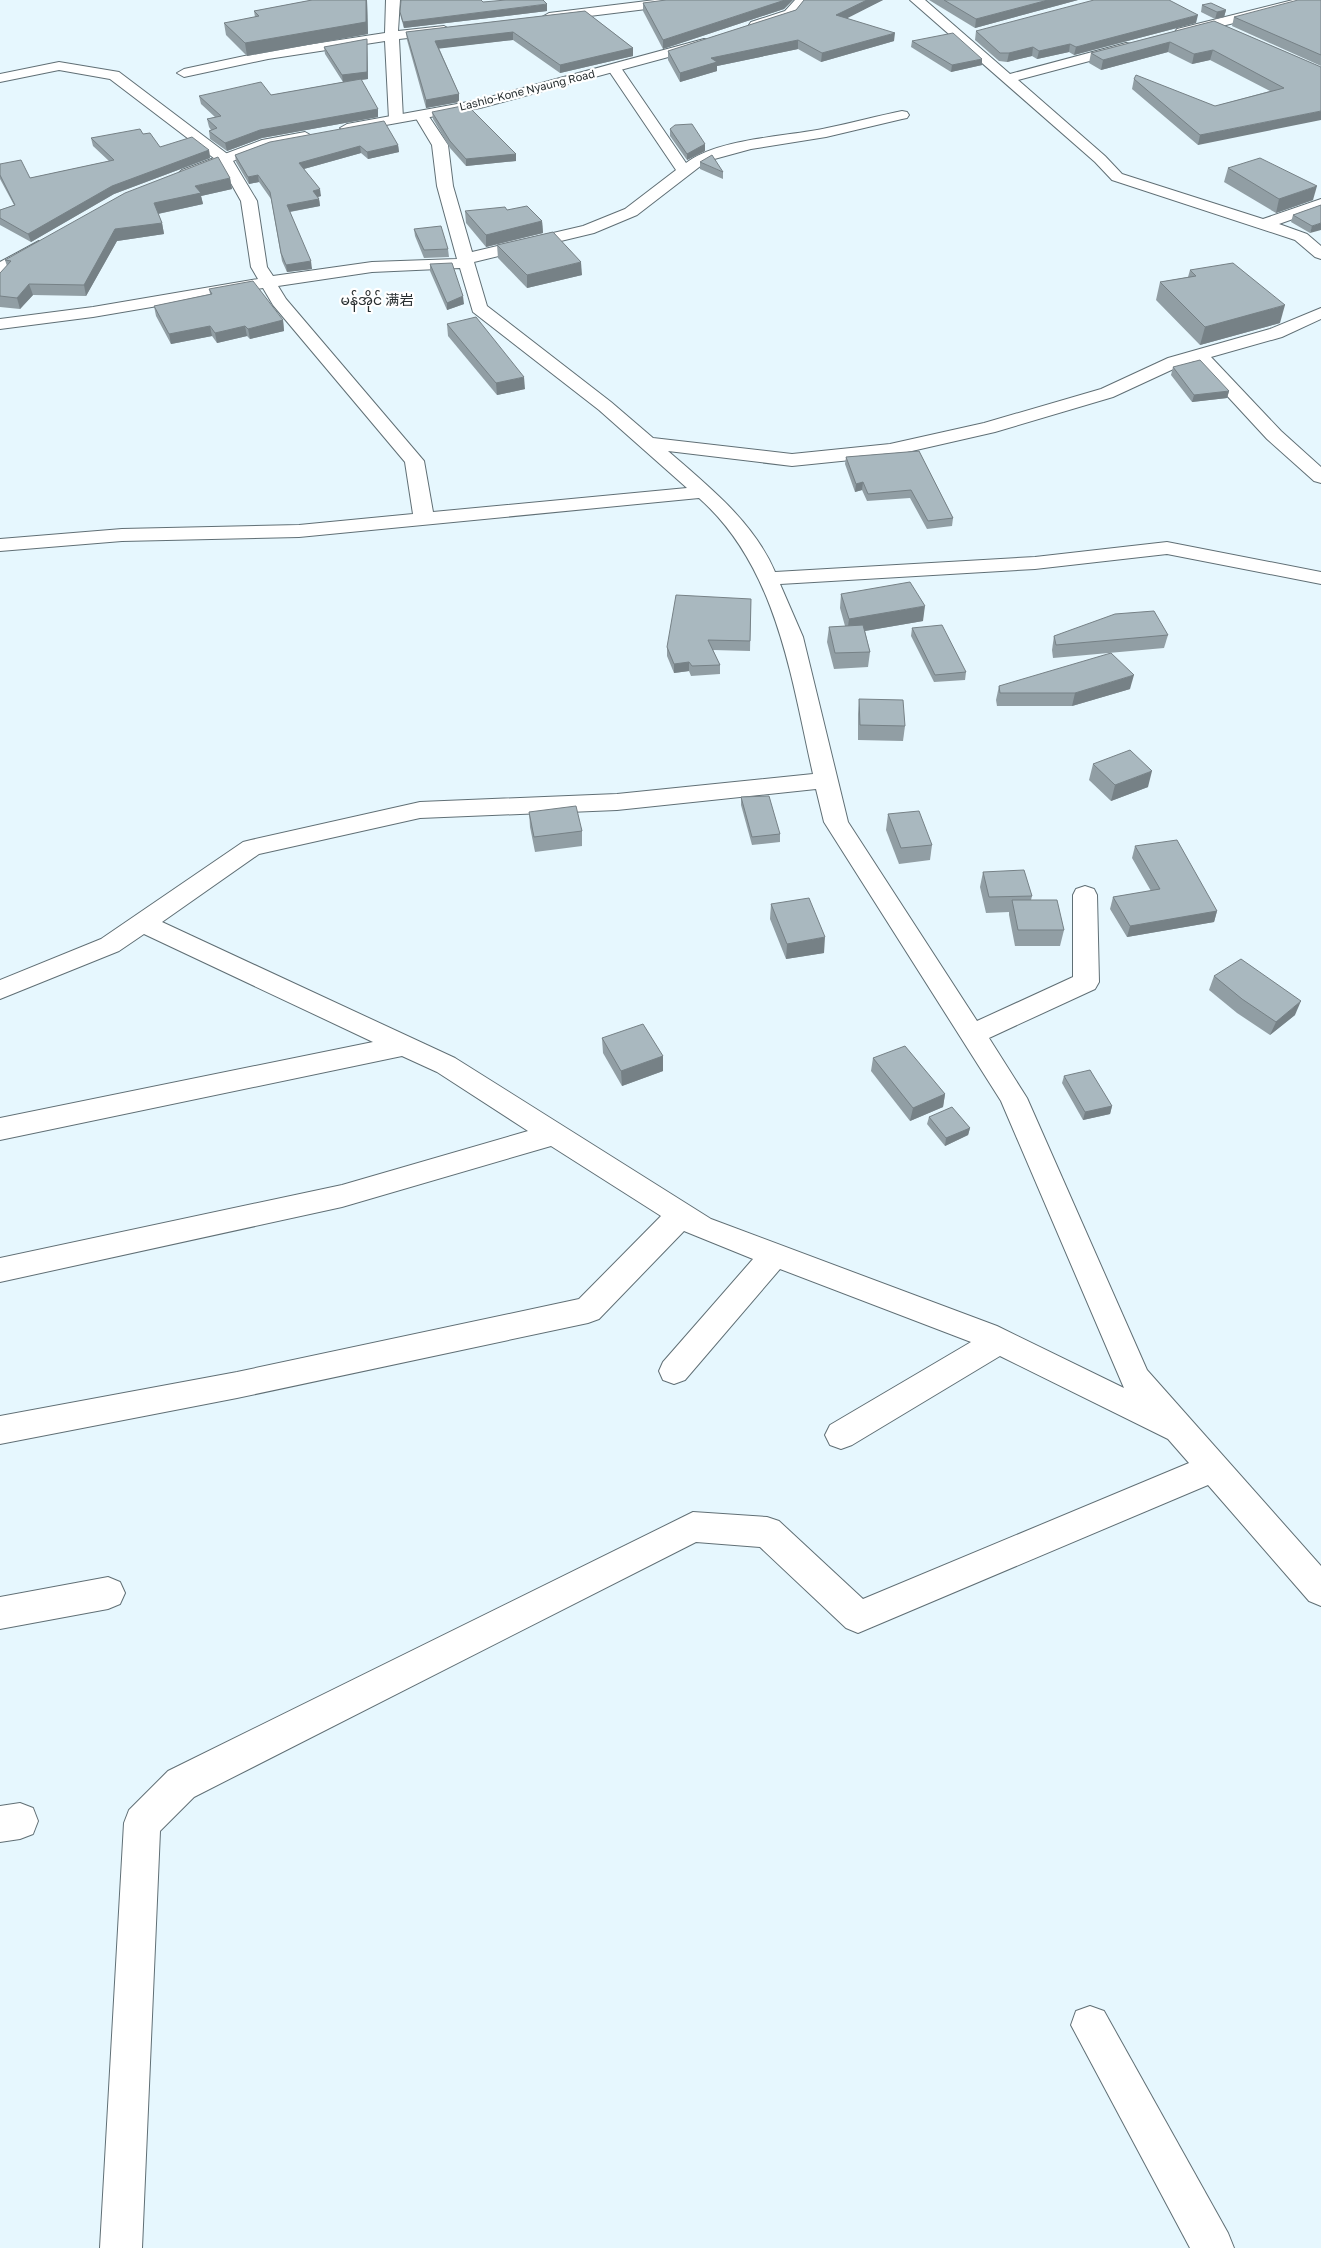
<svg xmlns="http://www.w3.org/2000/svg" width="1321" height="2248" viewBox="0 0 1321 2248" font-family="'Golos Text','Noto Sans SC','Noto Sans Myanmar',sans-serif">
  <style>
    .lines { fill: none; stroke-linecap: round; stroke-linejoin: round }
    .minor-casing { stroke: #606f75; stroke-width: 2 }
    .major-casing { stroke: #606f75; stroke-width: 2 }
    .minor { fill: #fff; fill-rule: evenodd }
    .major { fill: #fff; fill-rule: evenodd }
    .wall { fill: #919ea4 }
    .shaded-wall { fill: #768186 }
    .building { fill: #a9b8bf; stroke: #768186 }
    .labels { text-anchor: middle; stroke-width: 4.5; stroke-linejoin: round; paint-order: stroke }
    .far-street-label { font-size: 11px; fill: #262d2f; stroke: #fff }
    .far-quarter-label { font-size: 14px; fill: #262d2f; stroke: #fff }
  </style>
  <rect width="100%" height="100%" fill="#e6f7fe"/>
  <g class="lines">
    <g class="minor-casing">
      <g id="minor">
        <path d="M386,0H400L398,31L444,26L451,30L444,34L399,39L403,119L401,122H391L389,119L385,41L268,59L184,77L177,73L184,69L268,51L385,33Z"/>
        <path d="M655,0H694L687,4L549,21L542,17L549,13Z"/>
        <path d="M910,0H925L1010,74L1126,43L1131,44L1133,47L1131,50L1018,80L1105,156L1122,174L1263,219L1321,199V209L1279,224L1307,234L1321,246V259L1315,257L1295,240L1112,180L1095,162Z"/>
        <path d="M1293,0H1316L1314,3L1182,36L1175,32L1177,29Z"/>
        <path d="M59,62L119,72L230,156L257,201L267,267L273,276L372,262L457,259L437,186L432,145L414,115L416,112H426L448,145L453,186L472,252L583,226L625,209L676,170L607,68L609,65H619L686,163C719,138 786,137 827,128C852,123 877,116 902,111L907,112L909,115L907,118L902,119L826,137L751,149L707,161L637,215L594,233L474,262L487,306L611,402L653,438L792,454L890,444L984,423L1101,389L1168,358L1270,329L1321,308V319L1282,337L1211,357L1281,431L1321,467V483L1314,481L1267,439L1195,361L1180,366L1113,397L995,432L890,456L792,466L668,451C708,486 754,522 775,572L1035,557L1167,542L1321,572V584L1167,554L1035,569L780,584L803,637L848,822L977,1021L1073,977V895L1076,889L1085,886L1094,889L1097,895L1099,982L1095,989L989,1038L1027,1098L1147,1370L1321,1566V1606L1309,1601L1208,1485L858,1633L846,1628L760,1547L696,1542L194,1797L160,1831L142,2248H100L124,1823L129,1810L168,1771L693,1512L767,1517L779,1521L863,1599L1189,1463L1168,1439L1000,1356L852,1445L841,1449L830,1445L825,1435L830,1425L971,1342L780,1269L685,1380L674,1384L663,1380L659,1371L663,1362L753,1259L684,1231L599,1319L588,1323L237,1398L0,1444V1416L237,1372L579,1299L661,1216L551,1146L342,1207L0,1282V1258L342,1185L528,1131L437,1072L402,1056L0,1140V1118L373,1042L144,934L119,951L0,999V980L101,939L243,842L251,840L420,802L617,794L813,774C791,677 777,567 699,498L299,537L122,541L0,551V539L122,529L299,525L413,514L405,462L273,305L263,288L93,317L0,329V319L93,307L258,279L251,267L241,201L219,162L110,79L59,70L0,82V74ZM460,268L473,312L599,410L687,488L433,512L424,461L286,299L278,286L372,272ZM816,789L824,822L1001,1101L1124,1388L997,1326L711,1219L455,1058L162,922L259,854L420,818L617,810Z"/>
        <path d="M108,1577L120,1582L125,1593L120,1604L108,1609L0,1629V1597Z"/>
        <path d="M20,1803L33,1808L38,1821L33,1834L20,1839L0,1842V1806Z"/>
        <path d="M1090,2006L1104,2011L1228,2233L1234,2248H1190L1071,2025L1076,2011Z"/>
      </g>
    </g>
    <g class="major-casing">
      <g id="major">
        <path d="M795,0H809L795,17L756,29L749,25L751,22L785,11Z"/>
        <path d="M704,39L709,40L711,43L709,46L480,108L347,132L340,128L347,124L479,100Z"/>
        <path d="M305,132L312,136L310,139L271,147L192,176H182L179,173L182,170L262,140Z"/>
        <path d="M39,241L47,246L45,249L0,274V262Z"/>
      </g>
    </g>
    <use href="#minor" class="minor"/>
    <use href="#major" class="major"/>
  </g>
  <g class="wall">
    <path d="M312,0H367L368,34L247,56L226,35L224,23L255,17L254,11Z"/>
    <path d="M666,0H793L784,9L663,49L643,11V3Z"/>
    <path d="M804,0H883L846,18L894,41L821,62L798,49L717,66V71L680,82L668,60V51L796,10Z"/>
    <path d="M929,0H1078L975,28Z"/>
    <path d="M1321,0V66L1232,26L1234,17Z"/>
    <path d="M483,2L547,11L404,28L401,18L400,12Z"/>
    <path d="M1202,5L1226,10L1224,17L1215,19L1201,12Z"/>
    <path d="M585,11L633,48V56L560,73L513,40L439,48L459,94V102L426,108L407,40L406,32Z"/>
    <path d="M1214,21L1321,67L1198,145L1132,89L1134,79L1215,106L1270,91L1210,60L1192,64L1168,52L1101,70L1089,63L1091,53Z"/>
    <path d="M1196,23L1074,55L1069,52L1037,59L1032,56L1007,62L999,61L975,40L976,31Z"/>
    <path d="M367,39L368,79L361,80L378,117L262,138L227,151L210,139L209,131L211,130L209,127L207,119L215,117L201,104L199,96L271,95L343,82L325,54L324,47Z"/>
    <path d="M912,41L982,65L951,72L911,47Z"/>
    <path d="M432,112L516,154V161L466,166L450,148L433,119Z"/>
    <path d="M670,129L705,151L687,160L670,136Z"/>
    <path d="M143,134L160,147L209,150L210,158L114,194L31,242L0,225V210L14,205L0,179V164L30,178L109,161L93,146L91,138Z"/>
    <path d="M270,142L398,145L399,152L368,159L361,153L304,169L321,196L318,197L319,199L320,206L290,212L312,269L287,272L282,261L271,199L259,182L249,184L236,162L235,155Z"/>
    <path d="M700,162L723,172V179L700,169Z"/>
    <path d="M1228,168L1313,200L1276,213L1224,182Z"/>
    <path d="M230,178L232,189L201,196L203,204L158,214L162,223L164,234L117,241L86,296L33,295L20,309L0,307V273L7,266L5,260Z"/>
    <path d="M1321,205L1310,233L1291,222L1293,215Z"/>
    <path d="M507,210L542,221L543,233L486,247L466,223L465,211Z"/>
    <path d="M414,229L448,249L449,257L424,258L415,236Z"/>
    <path d="M497,245L582,275L527,288L498,258Z"/>
    <path d="M430,264L464,304L447,310L430,271Z"/>
    <path d="M1190,270L1280,323L1200,345L1156,300L1160,282L1188,277Z"/>
    <path d="M209,289L283,320L284,331L250,339L247,336L217,343L212,336L171,344L156,316L154,306L210,294Z"/>
    <path d="M447,324L525,389L497,395L448,336Z"/>
    <path d="M1173,367L1229,391L1227,398L1192,402L1171,375Z"/>
    <path d="M919,451L953,518L952,526L927,529L910,498L867,501L862,490L855,492L845,464L846,457Z"/>
    <path d="M841,594L923,621L865,631L870,652L868,667L834,669L827,642L829,627L845,626L840,608Z"/>
    <path d="M751,599L750,651L713,650L720,665V674L691,676L689,671L674,673L667,656V647Z"/>
    <path d="M912,628L966,672L965,680L934,682L911,636Z"/>
    <path d="M1168,635L1164,648L1053,658L1052,650L1054,636Z"/>
    <path d="M999,686L1130,689L1072,706H997L996,700Z"/>
    <path d="M859,699L905,726L903,741L858,740V714Z"/>
    <path d="M1093,764L1148,787L1111,801L1089,780Z"/>
    <path d="M741,797L780,834V842L752,845L741,805Z"/>
    <path d="M529,812L582,831V846L535,852L530,827Z"/>
    <path d="M888,814L932,845L930,860L899,864L886,830Z"/>
    <path d="M1135,846L1217,911L1214,922L1127,937L1110,909L1113,897L1151,891L1132,858Z"/>
    <path d="M983,872L1032,896L1031,900L1064,930L1060,946H1015L1009,915V912L986,913L980,887Z"/>
    <path d="M771,904L824,953L786,959L770,919Z"/>
    <path d="M1214,976L1295,1015L1270,1035L1237,1013L1209,990Z"/>
    <path d="M602,1038L663,1056V1071L622,1086L603,1053Z"/>
    <path d="M873,1058L945,1094L943,1107L910,1121L871,1071Z"/>
    <path d="M1064,1076L1112,1106L1110,1114L1083,1120L1062,1083Z"/>
    <path d="M929,1117L970,1128L968,1135L945,1146L927,1124Z"/>
  </g>
  <g class="shaded-wall">
    <path d="M366,0H367L368,34L247,56L245,43Z"/>
    <path d="M785,0H793L784,9L663,49V40Z"/>
    <path d="M867,0H883L836,24V15Z"/>
    <path d="M1048,0H1078L975,28L976,19Z"/>
    <path d="M547,4V11L404,28L403,22Z"/>
    <path d="M1226,10L1224,17L1215,19L1217,12Z"/>
    <path d="M1198,15L1196,23L1074,55L1076,47Z"/>
    <path d="M513,32V40L436,49L435,41Z"/>
    <path d="M895,33L894,41L821,62L822,53Z"/>
    <path d="M367,39L368,79L343,82L342,75Z"/>
    <path d="M798,40V49L717,66V71L680,82V73L711,58Z"/>
    <path d="M1170,42L1168,52L1101,70L1103,60Z"/>
    <path d="M1070,44L1069,52L1037,59L1039,51Z"/>
    <path d="M1033,47L1032,56L1007,62L1009,53Z"/>
    <path d="M633,48V56L560,73V65Z"/>
    <path d="M1213,50L1210,60L1192,64L1194,54Z"/>
    <path d="M982,59V65L951,72L952,65Z"/>
    <path d="M459,94V102L426,108V100Z"/>
    <path d="M378,109V117L262,138L227,151L225,143L260,130Z"/>
    <path d="M1321,111V120L1198,145L1200,135Z"/>
    <path d="M705,144V151L687,160V154Z"/>
    <path d="M398,145L399,152L368,159L367,152Z"/>
    <path d="M360,146L361,153L300,170L299,163Z"/>
    <path d="M209,150L210,158L114,194L31,242L28,234L112,186Z"/>
    <path d="M516,154V161L466,166V159Z"/>
    <path d="M258,175L259,182L249,184L248,177Z"/>
    <path d="M230,178L232,189L201,196L203,204L157,214L154,203L195,186Z"/>
    <path d="M1317,186L1313,200L1276,213L1279,199Z"/>
    <path d="M320,189L321,196L314,198L313,191Z"/>
    <path d="M319,199L320,206L288,212L287,205Z"/>
    <path d="M542,221L543,233L486,247V235Z"/>
    <path d="M162,223L164,234L117,241L86,296L84,285L115,229Z"/>
    <path d="M1321,223V230L1310,233L1312,226Z"/>
    <path d="M311,261L312,269L287,272L286,265Z"/>
    <path d="M581,262L582,275L527,288V275Z"/>
    <path d="M29,284L33,295L20,309L17,298Z"/>
    <path d="M463,296L464,304L447,310V303Z"/>
    <path d="M1285,305L1280,323L1200,345L1205,327Z"/>
    <path d="M283,320L284,331L250,339L248,329Z"/>
    <path d="M210,326L212,336L171,344L169,334Z"/>
    <path d="M245,326L247,336L217,343L215,333Z"/>
    <path d="M524,377L525,389L497,395L496,383Z"/>
    <path d="M1229,391L1227,398L1192,402L1194,395Z"/>
    <path d="M863,482L862,490L855,492L856,484Z"/>
    <path d="M925,606L923,621L847,634L849,619Z"/>
    <path d="M689,662V671L674,673V664Z"/>
    <path d="M1134,675L1130,689L1072,706L1075,693Z"/>
    <path d="M1152,771L1148,787L1111,801L1115,785Z"/>
    <path d="M1217,911L1214,922L1127,937L1130,926Z"/>
    <path d="M825,937L824,953L786,959L787,944Z"/>
    <path d="M1301,1001L1295,1015L1270,1035L1276,1022Z"/>
    <path d="M663,1056V1071L622,1086L621,1071Z"/>
    <path d="M945,1094L943,1107L910,1121L913,1108Z"/>
    <path d="M1112,1106L1110,1114L1083,1120L1085,1112Z"/>
    <path d="M970,1128L968,1135L945,1146L946,1138Z"/>
  </g>
  <g class="building">
    <path d="M312,0H366V22L245,43L224,23L259,16L254,11Z"/>
    <path d="M401,0H481L483,2L506,0H543L547,4L403,22L400,12Z"/>
    <path d="M666,0H785L663,40L643,3Z"/>
    <path d="M804,0H867L836,15L895,33L822,53L798,40L711,58L717,62L680,73L668,51L796,10Z"/>
    <path d="M944,0H1048L976,19Z"/>
    <path d="M1094,0H1169L1198,15L1076,47L1070,44L1039,51L1033,47L1009,53H1000L976,31Z"/>
    <path d="M1298,0H1321V55L1234,17Z"/>
    <path d="M1211,3L1226,10L1217,12L1202,5Z"/>
    <path d="M585,11L633,48L560,65L513,32L435,41L459,94L426,100L406,32Z"/>
    <path d="M1214,21L1321,67V111L1200,135L1134,79L1136,75L1215,106L1284,88L1213,50L1194,54L1170,42L1103,60L1091,53Z"/>
    <path d="M953,33L982,59L952,65L912,41Z"/>
    <path d="M367,39V72L342,75L324,47Z"/>
    <path d="M361,79L378,109L260,130L225,143L209,131L217,128L207,119L221,116L199,96L261,82L271,95Z"/>
    <path d="M467,105L516,154L466,159L450,141L432,112Z"/>
    <path d="M384,121L398,145L367,152L360,146L299,163L320,189L313,191L319,199L287,205L311,261L286,265L281,253L270,192L258,175L248,177L235,155L270,142Z"/>
    <path d="M692,124L705,144L687,154L670,129L675,125Z"/>
    <path d="M140,129L143,134L150,133L160,147L192,137L209,150L112,186L28,234L0,218V210L15,205L0,175V164L21,160L30,178L114,160L91,138Z"/>
    <path d="M712,155L723,172L700,162Z"/>
    <path d="M218,157L230,178L195,186L201,193L154,203L162,223L115,229L84,285L29,284L17,298L0,296V273L11,261L5,260L125,193Z"/>
    <path d="M1260,158L1317,186L1279,199L1228,168Z"/>
    <path d="M1321,205V223L1312,226L1293,215Z"/>
    <path d="M527,206L542,221L486,235L465,211L505,207L507,210Z"/>
    <path d="M441,226L448,249L424,250L414,229Z"/>
    <path d="M553,232L581,262L527,275L497,245Z"/>
    <path d="M452,263L463,296L447,303L430,264Z"/>
    <path d="M1233,263L1285,305L1205,327L1160,282L1196,276L1190,270Z"/>
    <path d="M253,281L283,320L248,329L245,326L215,333L210,326L169,334L154,306L212,294L209,289Z"/>
    <path d="M476,317L524,377L496,383L447,324Z"/>
    <path d="M1200,360L1229,391L1194,395L1173,367Z"/>
    <path d="M919,451L953,518L928,521L911,490L868,494L863,482L856,484L846,457Z"/>
    <path d="M910,582L925,606L849,619L841,594Z"/>
    <path d="M676,595L751,599L750,641L708,640L720,665L692,666L689,662L674,664L667,647Z"/>
    <path d="M1154,611L1168,635L1056,645L1054,636L1115,614Z"/>
    <path d="M863,625L870,652L835,653L829,627Z"/>
    <path d="M942,625L966,672L935,675L912,628Z"/>
    <path d="M1111,653L1134,675L1075,693H1000L999,686Z"/>
    <path d="M859,699L903,700L905,726L860,725Z"/>
    <path d="M1130,750L1152,771L1115,785L1093,764Z"/>
    <path d="M769,796L780,834L752,837L741,797Z"/>
    <path d="M576,806L582,831L534,837L529,812Z"/>
    <path d="M919,811L932,845L901,848L888,814Z"/>
    <path d="M1177,840L1217,911L1130,926L1113,897L1160,889L1135,846Z"/>
    <path d="M1024,870L1032,896L989,897L983,872Z"/>
    <path d="M809,898L825,937L787,944L771,904Z"/>
    <path d="M1012,900H1057L1064,930H1018Z"/>
    <path d="M1241,959L1301,1001L1276,1022L1242,999L1214,976Z"/>
    <path d="M643,1024L663,1056L621,1071L602,1038Z"/>
    <path d="M905,1046L945,1094L913,1108L873,1058Z"/>
    <path d="M1090,1070L1112,1106L1085,1112L1064,1076Z"/>
    <path d="M952,1107L970,1128L946,1138L929,1117Z"/>
  </g>
  <g class="labels">
    <g class="far-street-label">
      <text transform="translate(527 90) rotate(-14)" y="4">Lashio-Kone Nyaung Road</text>
    </g>
    <g class="far-quarter-label">
      <text x="377" y="305">မန်အိုင် 满岩</text>
    </g>
  </g>
</svg>
